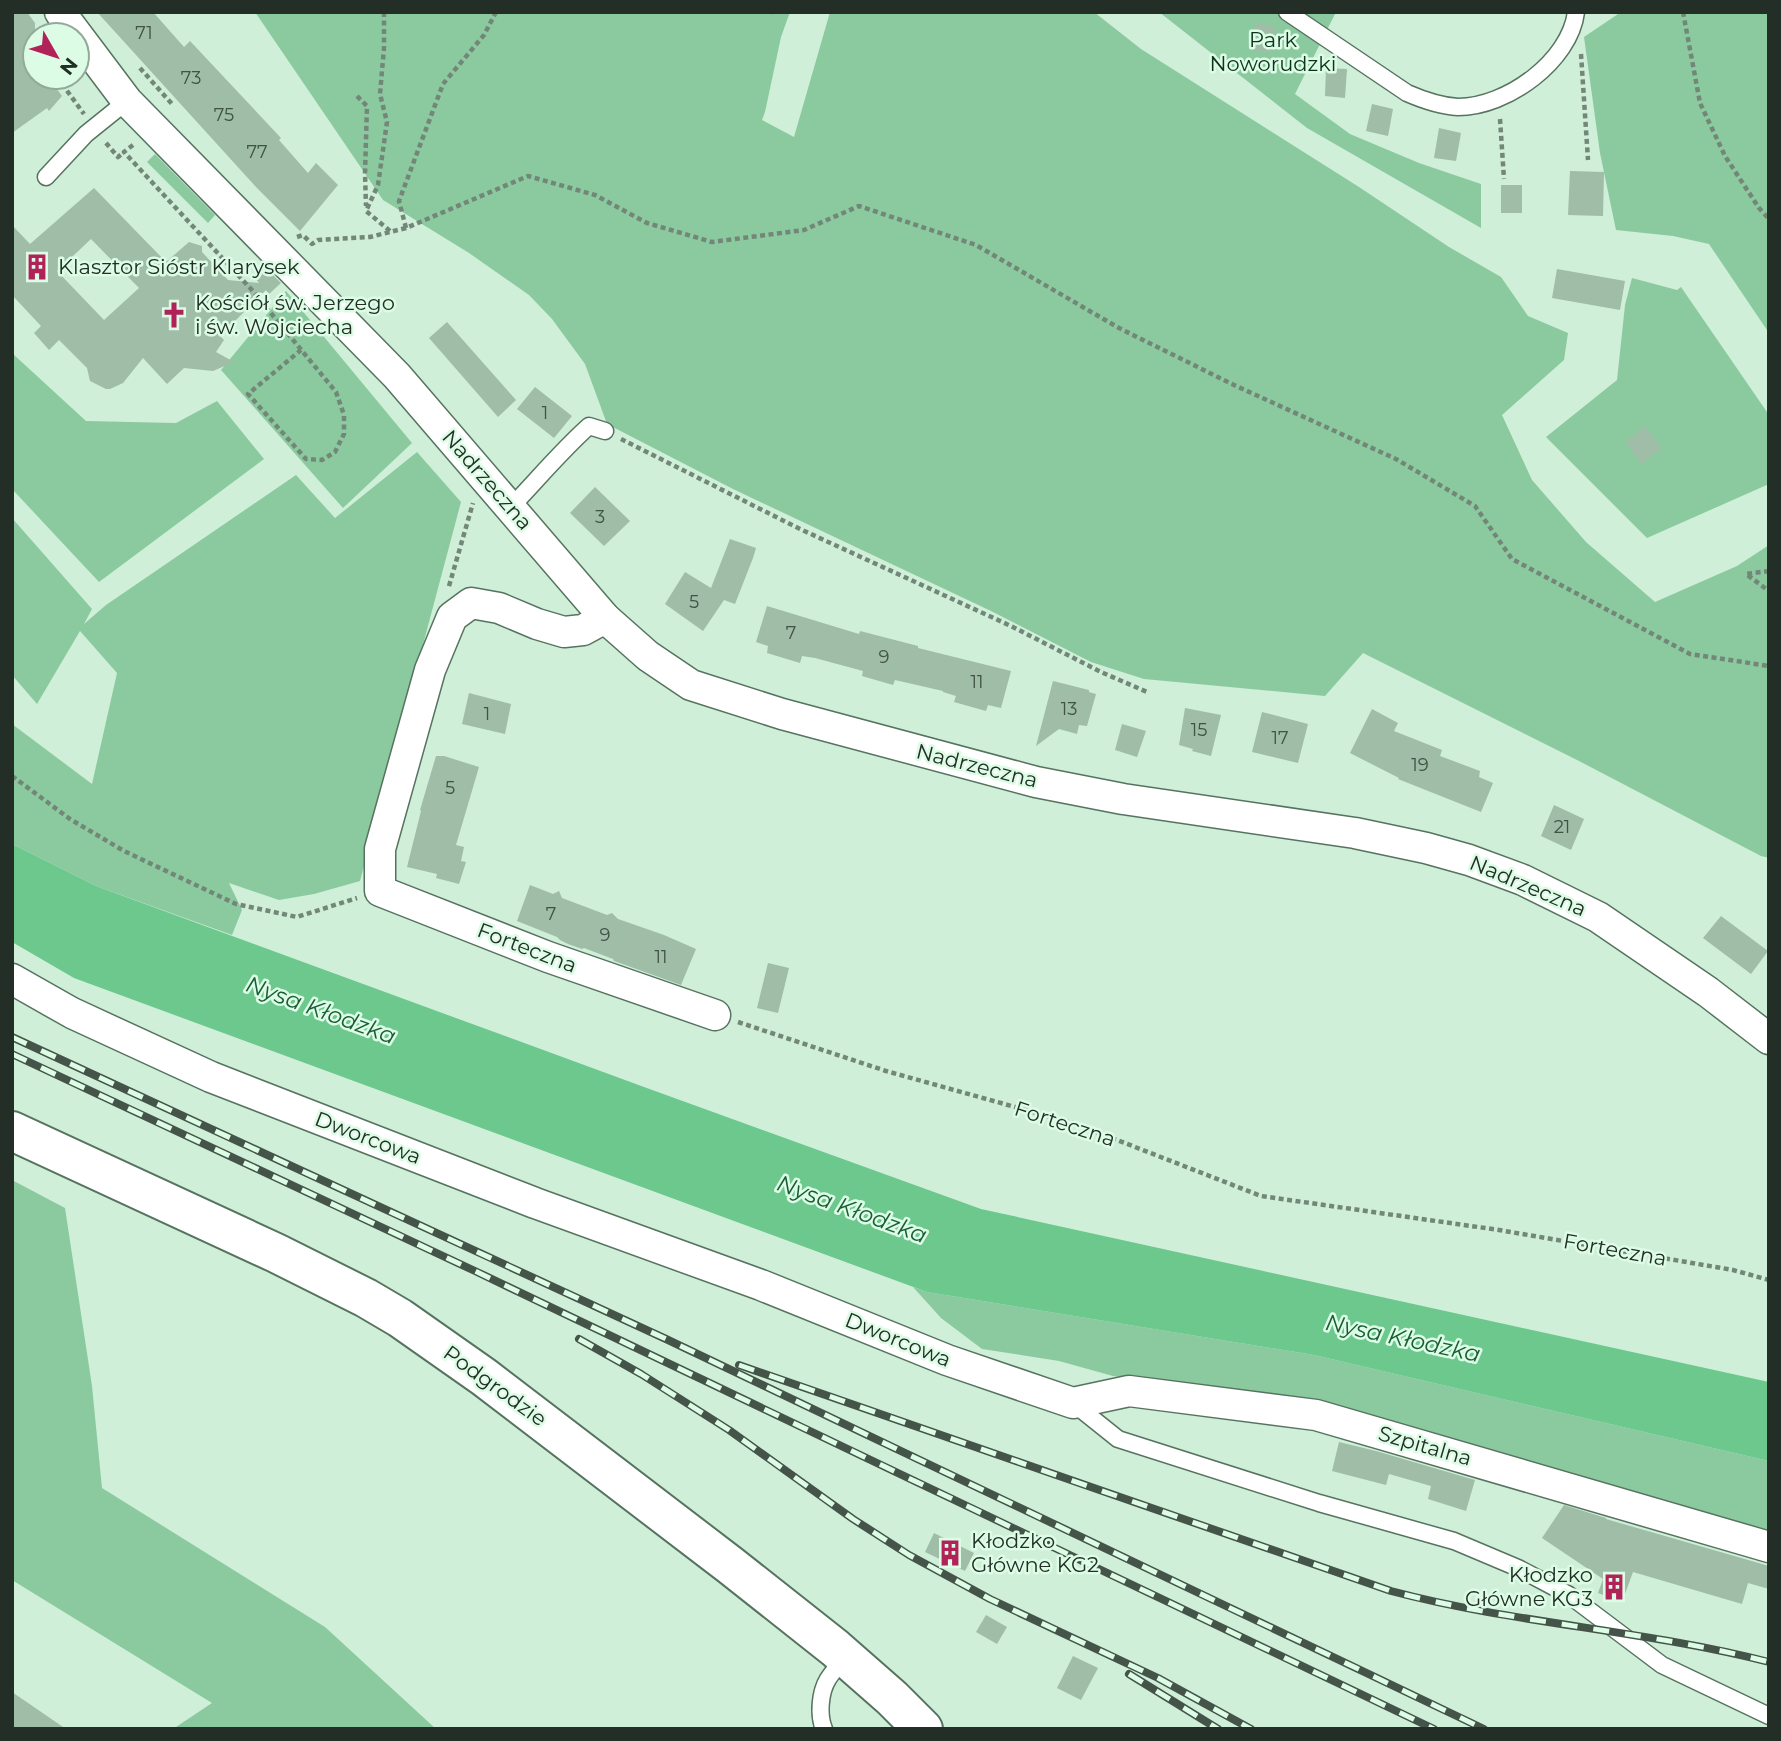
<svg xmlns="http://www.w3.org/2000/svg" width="1781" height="1741" viewBox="0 0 1781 1741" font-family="Montserrat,sans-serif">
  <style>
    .green { fill: #8bca9f }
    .water { fill: #6cc88d }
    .building { fill: #9fbda7; fill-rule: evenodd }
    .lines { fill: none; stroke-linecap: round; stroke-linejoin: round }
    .service-casing { stroke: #56735f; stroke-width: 19 }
    .minor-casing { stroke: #56735f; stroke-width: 33 }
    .secondary-casing { stroke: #56735f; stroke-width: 42 }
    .path { stroke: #728778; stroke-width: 4.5; stroke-dasharray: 5 3.5; stroke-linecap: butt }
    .service { stroke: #fff; stroke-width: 16 }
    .minor { stroke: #fff; stroke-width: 30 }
    .secondary { stroke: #fff; stroke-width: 38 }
    .rail-casing { stroke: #445449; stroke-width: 8 }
    .rail { stroke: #dcfce5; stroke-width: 5; stroke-dasharray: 16; stroke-linecap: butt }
    .labels { text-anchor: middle; stroke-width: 5; stroke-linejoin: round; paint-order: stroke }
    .number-label { font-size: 18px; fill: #415246 }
    .park-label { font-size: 21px; fill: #0c341d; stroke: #dcfce5 }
    .poi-label { font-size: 21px; fill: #222e26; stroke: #dcfce5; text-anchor: start }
    .street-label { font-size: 21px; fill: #222e26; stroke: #dcfce5 }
    .water-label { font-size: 23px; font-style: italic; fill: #1a5d37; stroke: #dcfce5 }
  </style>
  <rect width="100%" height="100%" fill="#cfefd8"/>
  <g class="green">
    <path d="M255,12H790L781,37L765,112L762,120L794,137L830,12H1094L1141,49L1359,187L1449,247L1501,277L1528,316L1568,333L1564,360L1502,415L1532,480L1586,542L1655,602L1737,566L1769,545V858L1761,856L1579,761L1363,653L1325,696L1144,679L1091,662L991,611L733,489L607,424L585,364L552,319L529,295L469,253L383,200Z"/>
    <path d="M1159,12H1336L1295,94L1350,134L1419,163L1481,184V228L1307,128Z"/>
    <path d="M1621,12H1769V333L1709,244L1673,236L1616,230L1600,153L1584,37Z"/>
    <path d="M155,154L215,215L208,223L147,162Z"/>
    <path d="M1632,278L1677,290L1681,287L1769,415V484L1647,538L1546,437L1617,380L1625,305Z"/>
    <path d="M286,291L412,443L343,508L221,370Z"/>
    <path d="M13,354L86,421L176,423L217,401L264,459L99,582L12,489Z"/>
    <path d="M417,452L461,502L360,881L314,894L279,900L229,883L242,910L232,935L96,886L12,844V724L92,784L117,673L80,631L37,704L12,675V518L92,609L84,624L106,605L296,475L335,518Z"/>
    <path d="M12,1180L65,1208L92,1386L102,1488L325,1627L436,1729H173L212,1703L12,1580Z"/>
    <path d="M913,1287L927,1292L1314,1355L1769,1461V1540L1270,1396L1113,1376L1059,1361L982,1349L941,1318Z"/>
  </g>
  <path class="water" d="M12,844L96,886L644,1087L981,1209L1769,1382V1461L1314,1355L927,1292L74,978L12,942Z"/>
  <g class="building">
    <path d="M12,12H27L35,23V77H48L62,96L49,111L47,108L12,133Z"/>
    <path d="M97,12H153L184,47L190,41L281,138L279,140L308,173L316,163L338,185L300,231L257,188Z"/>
    <path d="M1255,23L1276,26L1271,53L1249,50Z"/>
    <path d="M1326,68L1347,69L1345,98L1325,96Z"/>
    <path d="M1372,104L1393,109L1388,136L1366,131Z"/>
    <path d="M1439,128L1461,133L1456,161L1434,158Z"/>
    <path d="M1570,171L1604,172L1603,216L1568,215Z"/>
    <rect x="1501" y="185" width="21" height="28"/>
    <path d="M94,188L166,262L189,242L202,246V252L228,280L259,283L256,279L267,269L281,283L269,294L266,290L220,336L224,340L216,352L234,362L213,371L184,368L167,384L143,358L123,383L110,389H106L90,381L87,368L59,340L49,350L34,333L41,326L12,295V225L30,244ZM91,239L139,288L104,320L57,271Z"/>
    <path d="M1557,269L1625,281L1620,310L1552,298Z"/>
    <path d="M447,322L516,400L498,417L429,338Z"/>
    <path d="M535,387L572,416L554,438L517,409Z"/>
    <path d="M1646,426L1662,449L1641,464L1625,441Z"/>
    <path d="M595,487L630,521L604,546L570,513Z"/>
    <path d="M730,539L756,548L753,558L735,604L724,600L703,631L665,604L685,572L711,588Z"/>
    <path d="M767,606L859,634L860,631L918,646V648L1011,671L1001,708L988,705L986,711L954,702L956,696L943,692V691L895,680L893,685L862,676L863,671L815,658L802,656L800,663L767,653L768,646L756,642Z"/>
    <path d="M1053,681L1089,690V692L1096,694L1087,726L1079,725L1077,734L1059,729L1036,746Z"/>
    <path d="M469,693L511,704L505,734L462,724Z"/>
    <path d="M1185,708L1221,715L1211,756L1192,751L1193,749L1179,745Z"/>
    <path d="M1372,709L1398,723L1394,731L1442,750L1440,756L1480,771L1479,777L1493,783L1481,812L1398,779L1399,778L1350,753Z"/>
    <path d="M1262,712L1308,724L1298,763L1252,752Z"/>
    <path d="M1122,724L1146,731L1137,757L1115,750Z"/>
    <path d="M436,756H444L479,767L456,845L464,847L461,861L466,862L459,884L436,878L437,874L407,867L421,811L420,810Z"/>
    <path d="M1554,805L1584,819L1571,850L1541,836Z"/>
    <path d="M530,885L553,894L559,891L562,898L607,915L612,913L618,919L664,935L696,949L681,985L614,961L613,959L584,948L582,949L568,944L560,940L557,937L517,921Z"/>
    <path d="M1721,916L1768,951L1751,974L1703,938Z"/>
    <path d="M768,963L789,968L778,1013L757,1008Z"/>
    <path d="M1339,1442L1376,1451L1475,1480L1466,1511L1428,1499L1431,1486L1389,1474L1386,1485L1332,1471Z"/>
    <path d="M1564,1505L1606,1518V1519L1769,1566V1589L1748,1583L1742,1604L1633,1572L1622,1602L1598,1593L1603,1579L1542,1538Z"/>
    <path d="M934,1533L974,1553L965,1571L925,1552Z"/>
    <path d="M986,1615L1007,1627L997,1644L976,1632Z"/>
    <path d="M1073,1656L1098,1668L1081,1700L1057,1688Z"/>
    <path d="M12,1692L66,1729H12Z"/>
  </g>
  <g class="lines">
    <g class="service-casing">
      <g id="service">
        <path d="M1287,12L1407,93C1423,100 1440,106 1458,107C1507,107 1570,61 1576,12"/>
        <path d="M46,177L86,134L127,101"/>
        <path d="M511,507C537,480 561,451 589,426L605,431"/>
        <path d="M1073,1403L1118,1439L1319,1503L1454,1541L1518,1568L1569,1595L1662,1665L1769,1716"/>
        <path d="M824,1729C818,1715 820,1692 828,1679C833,1671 840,1664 845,1657"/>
      </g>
    </g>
    <g class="minor-casing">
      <g id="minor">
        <path d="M60,12L127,101L397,376L605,618L648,656L691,685L782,714L1036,782L1123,799L1355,833L1426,848L1469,860L1523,880L1598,917L1708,992L1769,1039"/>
        <path d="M605,618L583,630L564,632L537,624L499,608L471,603L452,617L430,670L380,849V891L548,957L715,1015"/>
        <path d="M12,979L72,1013L211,1077L535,1203L761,1285L947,1360L1073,1403L1129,1391L1316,1415L1769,1547"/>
      </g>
    </g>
    <g class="secondary-casing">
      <path id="secondary" d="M12,1131L276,1253L366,1298L400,1318L484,1377L730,1565L835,1648L892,1698L923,1729"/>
    </g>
    <g class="path">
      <path d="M384,12V48L380,94L387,122L378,185L366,211L390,231"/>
      <path d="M773,12L774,13"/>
      <path d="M1683,12L1700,103L1725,156L1759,208L1769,219"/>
      <path d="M1581,54L1588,160"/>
      <path d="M140,68L172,104"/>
      <path d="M57,77L84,114"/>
      <path d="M357,96L367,106L365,173L366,206"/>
      <path d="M1500,119L1504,179"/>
      <path d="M106,143L118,157L124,152"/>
      <path d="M133,145L124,152L251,289L336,392L344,415V434L335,452L322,460L306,459L248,394L301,350"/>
      <path d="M406,228L399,201L443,84L484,35L496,12"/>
      <path d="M297,237L303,235L312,244L318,240L370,237L406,228L528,176L595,195L647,223L712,242L804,230L859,206L976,245L1119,328L1234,385L1396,459L1475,506L1512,559L1690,654L1769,666"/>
      <path d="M621,439L800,529L1011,626L1101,672L1147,692"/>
      <path d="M1769,571L1746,574L1769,591"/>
      <path d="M449,586L473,503"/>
      <path d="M12,776L70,819L124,851L236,904L297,917L357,898"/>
      <path d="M738,1022L886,1071L1076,1124L1261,1196L1499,1230L1733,1270L1769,1280"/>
    </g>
    <use href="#service" class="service"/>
    <use href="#minor" class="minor"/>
    <use href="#secondary" class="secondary"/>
    <g class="rail-casing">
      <g id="rail">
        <path d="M12,1037L666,1339L1484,1729"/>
        <path d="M12,1054L475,1271L1434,1729"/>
        <path d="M579,1339L641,1374L729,1430L853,1519L909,1555L990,1599L1158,1678L1251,1729"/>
        <path d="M739,1365L1391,1591C1515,1624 1645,1630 1769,1662"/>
        <path d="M1129,1674L1218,1729"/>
      </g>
    </g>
    <use href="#rail" class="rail"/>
  </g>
  <defs>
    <g id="building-bare" transform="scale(2.1)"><path d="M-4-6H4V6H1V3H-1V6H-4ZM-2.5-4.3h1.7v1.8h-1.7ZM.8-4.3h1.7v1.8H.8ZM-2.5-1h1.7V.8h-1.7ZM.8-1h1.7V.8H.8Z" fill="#b12259" stroke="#dcfce5" stroke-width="2.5" paint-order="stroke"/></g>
    <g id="church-bare" transform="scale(2.1)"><path d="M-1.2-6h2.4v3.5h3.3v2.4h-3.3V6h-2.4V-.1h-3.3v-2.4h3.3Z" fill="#b12259" stroke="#dcfce5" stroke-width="2.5" paint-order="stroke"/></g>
  </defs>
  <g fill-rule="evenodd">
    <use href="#building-bare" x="37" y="267"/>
    <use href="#church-bare" x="174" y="315"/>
    <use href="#building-bare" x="950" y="1553"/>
    <use href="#building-bare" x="1614" y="1587"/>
  </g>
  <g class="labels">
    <g class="number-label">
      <text x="144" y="39">71</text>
      <text x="191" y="84">73</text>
      <text x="224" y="121">75</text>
      <text x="257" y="158">77</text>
      <text x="545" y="419">1</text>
      <text x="600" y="523">3</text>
      <text x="694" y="608">5</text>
      <text x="791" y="639">7</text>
      <text x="884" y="663">9</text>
      <text x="977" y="688">11</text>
      <text x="1069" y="715">13</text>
      <text x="487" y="720">1</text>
      <text x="1199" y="736">15</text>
      <text x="1280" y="744">17</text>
      <text x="1420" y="771">19</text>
      <text x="450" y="794">5</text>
      <text x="1562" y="833">21</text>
      <text x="551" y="920">7</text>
      <text x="605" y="941">9</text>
      <text x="661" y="963">11</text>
    </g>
    <g class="park-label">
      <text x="1273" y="47">Park<tspan x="1273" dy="24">Noworudzki</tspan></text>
    </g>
    <g class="poi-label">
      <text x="58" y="274">Klasztor Sióstr Klarysek</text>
      <text x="195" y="310">Kościół św. Jerzego<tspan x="195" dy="24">i św. Wojciecha</tspan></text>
      <text x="971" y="1548">Kłodzko<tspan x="971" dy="24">Główne KG2</tspan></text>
      <text x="1593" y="1582" text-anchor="end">Kłodzko<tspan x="1593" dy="24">Główne KG3</tspan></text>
    </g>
    <g class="street-label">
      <text transform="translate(487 480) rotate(49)" y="7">Nadrzeczna</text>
      <text transform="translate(977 766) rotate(14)" y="7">Nadrzeczna</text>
      <text transform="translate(1528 886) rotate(23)" y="7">Nadrzeczna</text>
      <text transform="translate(527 948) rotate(21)" y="7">Forteczna</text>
      <text transform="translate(1065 1124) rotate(18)" y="7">Forteczna</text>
      <text transform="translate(368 1138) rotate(21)" y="7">Dworcowa</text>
      <text transform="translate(1615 1250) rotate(10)" y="7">Forteczna</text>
      <text transform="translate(898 1340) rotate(22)" y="7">Dworcowa</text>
      <text transform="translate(495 1386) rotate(36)" y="7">Podgrodzie</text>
      <text transform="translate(1425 1446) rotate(16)" y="7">Szpitalna</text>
    </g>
    <g class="water-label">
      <text transform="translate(321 1010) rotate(20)" y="8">Nysa Kłodzka</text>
      <text transform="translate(852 1209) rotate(20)" y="8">Nysa Kłodzka</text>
      <text transform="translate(1403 1338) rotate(12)" y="8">Nysa Kłodzka</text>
    </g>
  </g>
  <rect width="1781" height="1741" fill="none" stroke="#222e26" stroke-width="28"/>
  <g transform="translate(56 56) rotate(129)"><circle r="33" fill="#dcfce5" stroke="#92aa99" stroke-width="2"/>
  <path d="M0-5L12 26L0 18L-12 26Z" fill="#b12259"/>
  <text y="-10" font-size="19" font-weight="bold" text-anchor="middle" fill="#222e26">N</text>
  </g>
</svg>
